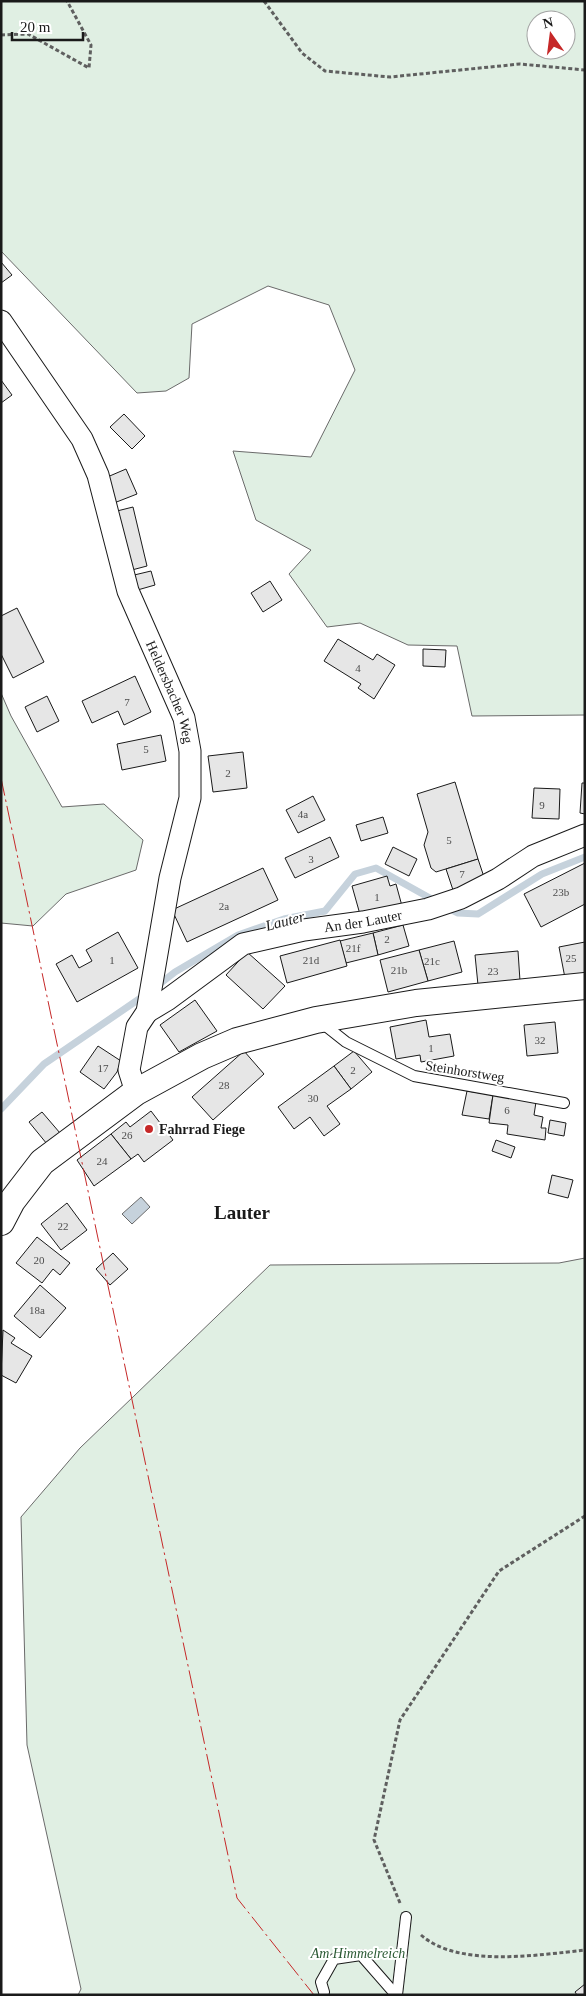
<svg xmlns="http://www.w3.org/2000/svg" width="586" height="1996" viewBox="0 0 586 1996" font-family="'Times New Roman',serif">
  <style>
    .green { fill: #e0efe3; stroke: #6a6a6a; fill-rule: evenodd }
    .water { fill: #c6d2dc; stroke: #6a6a6a }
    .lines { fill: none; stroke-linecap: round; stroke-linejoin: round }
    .stream { stroke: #c6d2dc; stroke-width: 7 }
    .building { fill: #e6e6e6; stroke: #1a1a1a }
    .service-casing { stroke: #1a1a1a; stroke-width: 12 }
    .minor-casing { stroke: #1a1a1a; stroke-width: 23 }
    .tertiary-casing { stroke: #1a1a1a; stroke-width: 28 }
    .path { stroke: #5f5f5f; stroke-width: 3; stroke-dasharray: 4 2.5; stroke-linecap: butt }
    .service { stroke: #fff; stroke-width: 10 }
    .minor { stroke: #fff; stroke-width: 21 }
    .tertiary { stroke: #fff; stroke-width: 26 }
    .power { stroke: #c62828; stroke-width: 1; stroke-dasharray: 18 4 2.5 4; stroke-linecap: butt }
    .poi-dot { fill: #c62828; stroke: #fff; stroke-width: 2 }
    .labels { text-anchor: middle; stroke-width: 4; stroke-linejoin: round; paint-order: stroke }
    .number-label { font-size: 11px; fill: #4d4d4d }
    .street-label { font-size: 14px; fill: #1a1a1a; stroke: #fff }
    .poi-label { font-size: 14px; font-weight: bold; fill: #1a1a1a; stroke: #fff; text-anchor: start }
    .park-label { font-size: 14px; font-style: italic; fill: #2b5a34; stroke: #fff }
    .water-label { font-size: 15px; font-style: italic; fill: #1a1a1a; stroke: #fff }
    .district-label { font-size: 19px; font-weight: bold; fill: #1a1a1a; stroke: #fff }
  </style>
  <rect width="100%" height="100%" fill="#fff"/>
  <g class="green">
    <path d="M1,1H585V715L472,716L457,646L408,645L360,623L327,627L289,574L311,550L256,520L233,451L311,457L355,370L329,305L268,286L192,324L189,378L166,391L137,393L1,251ZM536,20H566V50H536Z"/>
    <path d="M1,693L11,716L62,807L104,804L143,840L136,870L66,894L33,926L1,923Z"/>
    <path d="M585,1258V1995H78L81,1989L27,1745L21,1517L80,1448L270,1265L559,1263Z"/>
  </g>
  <path class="water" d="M141,1197L150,1207L132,1224L122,1214Z"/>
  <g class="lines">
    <g class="stream">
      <path d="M446,907L458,913L478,914L542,874L585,857"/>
      <path d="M157,986L175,972L238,935L284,919L325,911L355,874L376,868L437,902"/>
      <path d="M1,1109L44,1064L145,995"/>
    </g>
  </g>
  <g class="building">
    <path d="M1,262L12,275L1,283Z"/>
    <path d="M1,380L12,395L1,403Z"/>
    <path d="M124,414L145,436L132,449L110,427Z"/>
    <path d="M126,469L137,494L114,503L105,478Z"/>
    <path d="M133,507L147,566L128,571L113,512Z"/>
    <path d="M151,571L155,585L134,591L130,576Z"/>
    <path d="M270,581L282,600L263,612L251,593Z"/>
    <path d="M17,608L44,662L13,678L1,654V616Z"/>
    <path d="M338,639L373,660L377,654L395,665L374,699L358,688L361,684L324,661Z"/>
    <path d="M423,649L446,650L445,667L423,666Z"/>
    <path d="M135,676L151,712L124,725L118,711L92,723L82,701Z"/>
    <path d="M47,696L59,721L37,732L25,707Z"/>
    <path d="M161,735L166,761L122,770L117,744Z"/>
    <path d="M243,752L247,788L213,792L208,756Z"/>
    <path d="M455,782L478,859L436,872L431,868L424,845L428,832L417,794Z"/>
    <path d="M582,783H585V814L580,813Z"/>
    <path d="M534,788L560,789L559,819L532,818Z"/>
    <path d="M313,796L325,820L298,833L286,810Z"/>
    <path d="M383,817L388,833L361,841L356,825Z"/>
    <path d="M330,837L339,857L295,878L285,858Z"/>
    <path d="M393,847L417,859L409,876L385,864Z"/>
    <path d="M478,859L486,883L454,893L446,869Z"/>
    <path d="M585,863V904L541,927L524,894Z"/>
    <path d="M263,868L278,900L187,942L172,910Z"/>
    <path d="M387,876L390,886L396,884L402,906L361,918L352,886Z"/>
    <path d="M403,925L409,946L378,955L373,933Z"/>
    <path d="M118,932L138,968L77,1002L56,964L72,955L79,968L92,961L86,950Z"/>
    <path d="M373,933L378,955L346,963L340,941Z"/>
    <path d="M340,940L347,966L287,983L280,956Z"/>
    <path d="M454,941L462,972L428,981L419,950Z"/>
    <path d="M585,942V974L565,978L559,947Z"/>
    <path d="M419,950L428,981L388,992L380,960Z"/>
    <path d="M518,951L520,981L478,985L475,955Z"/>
    <path d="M247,952L285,986L263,1009L226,975Z"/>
    <path d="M195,1000L217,1031L179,1052L160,1025Z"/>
    <path d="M426,1020L429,1037L450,1034L454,1056L421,1062L420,1055L396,1059L390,1027Z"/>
    <path d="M555,1022L558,1053L527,1056L524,1025Z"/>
    <path d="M98,1046L121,1061L117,1072L104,1089L80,1072Z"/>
    <path d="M244,1051L264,1074L213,1120L192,1097Z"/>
    <path d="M354,1051L372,1072L351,1089L334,1066Z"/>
    <path d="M334,1066L351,1089L327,1106L340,1124L324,1136L310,1117L294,1129L278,1107Z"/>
    <path d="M467,1091L493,1095L489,1119L462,1115Z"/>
    <path d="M493,1095L536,1102L534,1115L543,1117L541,1128H546L545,1140L507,1134L508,1125L489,1123Z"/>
    <path d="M151,1111L173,1140L144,1162L138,1154L131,1159L111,1134L126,1122L130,1127Z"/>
    <path d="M42,1112L60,1133L47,1144L29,1122Z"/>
    <path d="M550,1120L566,1123L564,1136L548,1133Z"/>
    <path d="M111,1134L131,1159L94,1186L77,1160Z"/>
    <path d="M496,1140L515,1147L511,1158L492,1151Z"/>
    <path d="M552,1175L573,1180L568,1198L548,1193Z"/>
    <path d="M67,1203L87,1230L61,1250L41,1224Z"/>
    <path d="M37,1237L70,1263L60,1275L53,1269L42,1283L16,1263Z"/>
    <path d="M113,1253L128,1269L110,1285L96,1269Z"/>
    <path d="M40,1285L66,1308L40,1338L14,1316Z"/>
    <path d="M3,1330L15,1338L11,1343L32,1356L16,1383L1,1375Z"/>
    <path d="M585,1984V1995H577L575,1992Z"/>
  </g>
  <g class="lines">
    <g class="service-casing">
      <g id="service">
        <path d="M322,1023L346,1042L414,1076L564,1103"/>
        <path d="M324,1992L321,1982L334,1959L361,1955L396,1995"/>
        <path d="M397,1995L406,1917"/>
      </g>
    </g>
    <g class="minor-casing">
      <g id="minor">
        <path id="s1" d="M1,321L82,439L98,475L128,591L184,718L190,751V798L170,878L147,1012L137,1027L129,1070L136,1092"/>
        <path id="s2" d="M147,1012L167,1000L243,944L304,930L363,922L428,909L461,898L498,879L533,856L585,835"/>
      </g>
    </g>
    <g class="tertiary-casing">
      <path id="tertiary" d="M1,1222L12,1201L42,1162L136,1092L202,1056L237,1041L316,1020L416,1003L585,986"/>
    </g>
    <g class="path">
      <path d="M264,1L302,53L325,71L390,77L520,64L585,70"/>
      <path d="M1,35L28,34L89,68L91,45L67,1"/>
      <path d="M400,1903L374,1840L400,1720L499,1571L585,1516"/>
      <path d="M421,1935C458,1968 538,1955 585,1950"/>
    </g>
    <use href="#service" class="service"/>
    <use href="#minor" class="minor"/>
    <use href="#tertiary" class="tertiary"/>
    <path class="power" d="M1,778L237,1898L314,1995"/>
  </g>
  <circle class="poi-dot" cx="149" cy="1129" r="5"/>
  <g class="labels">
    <g class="number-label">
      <text x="358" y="672">4</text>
      <text x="127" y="706">7</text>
      <text x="146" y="753">5</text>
      <text x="228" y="777">2</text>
      <text x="542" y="809">9</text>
      <text x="303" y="818">4a</text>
      <text x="449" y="844">5</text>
      <text x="311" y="863">3</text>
      <text x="462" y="878">7</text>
      <text x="561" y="896">23b</text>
      <text x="377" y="901">1</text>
      <text x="224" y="910">2a</text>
      <text x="387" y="943">2</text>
      <text x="353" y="952">21f</text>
      <text x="571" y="962">25</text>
      <text x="112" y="964">1</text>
      <text x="311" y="964">21d</text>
      <text x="432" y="965">21c</text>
      <text x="399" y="974">21b</text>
      <text x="493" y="975">23</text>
      <text x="540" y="1044">32</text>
      <text x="431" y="1052">1</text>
      <text x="103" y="1072">17</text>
      <text x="353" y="1074">2</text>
      <text x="224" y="1089">28</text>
      <text x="313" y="1102">30</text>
      <text x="507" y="1114">6</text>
      <text x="127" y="1139">26</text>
      <text x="102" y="1165">24</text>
      <text x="63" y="1230">22</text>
      <text x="39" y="1264">20</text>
      <text x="37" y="1314">18a</text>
    </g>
    <g class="street-label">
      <text dy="5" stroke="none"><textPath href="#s1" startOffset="412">Heldersbacher Weg</textPath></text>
      <text dy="5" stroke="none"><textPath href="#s2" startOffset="240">An der Lauter</textPath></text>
      <text transform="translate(465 1071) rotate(9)" y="5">Steinhorstweg</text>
    </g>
    <g class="poi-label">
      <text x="159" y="1134">Fahrrad Fiege</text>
    </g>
    <g class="park-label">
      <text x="358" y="1958">Am Himmelreich</text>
    </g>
    <g class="water-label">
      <text transform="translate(285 921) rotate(-15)" y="5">Lauter</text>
    </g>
    <g class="district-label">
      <text x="242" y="1219">Lauter</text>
    </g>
  </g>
  <rect width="586" height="1996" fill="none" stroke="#1a1a1a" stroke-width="5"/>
  <g transform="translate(551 35) rotate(346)"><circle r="24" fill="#ffffff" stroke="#a3a3a3"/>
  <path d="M0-4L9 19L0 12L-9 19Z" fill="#c62828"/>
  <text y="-8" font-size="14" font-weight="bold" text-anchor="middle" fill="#1a1a1a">N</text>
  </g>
  <path d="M12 32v8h71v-8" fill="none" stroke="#1a1a1a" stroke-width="2.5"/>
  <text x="20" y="32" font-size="15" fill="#1a1a1a" stroke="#ffffff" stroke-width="4" paint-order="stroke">20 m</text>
</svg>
